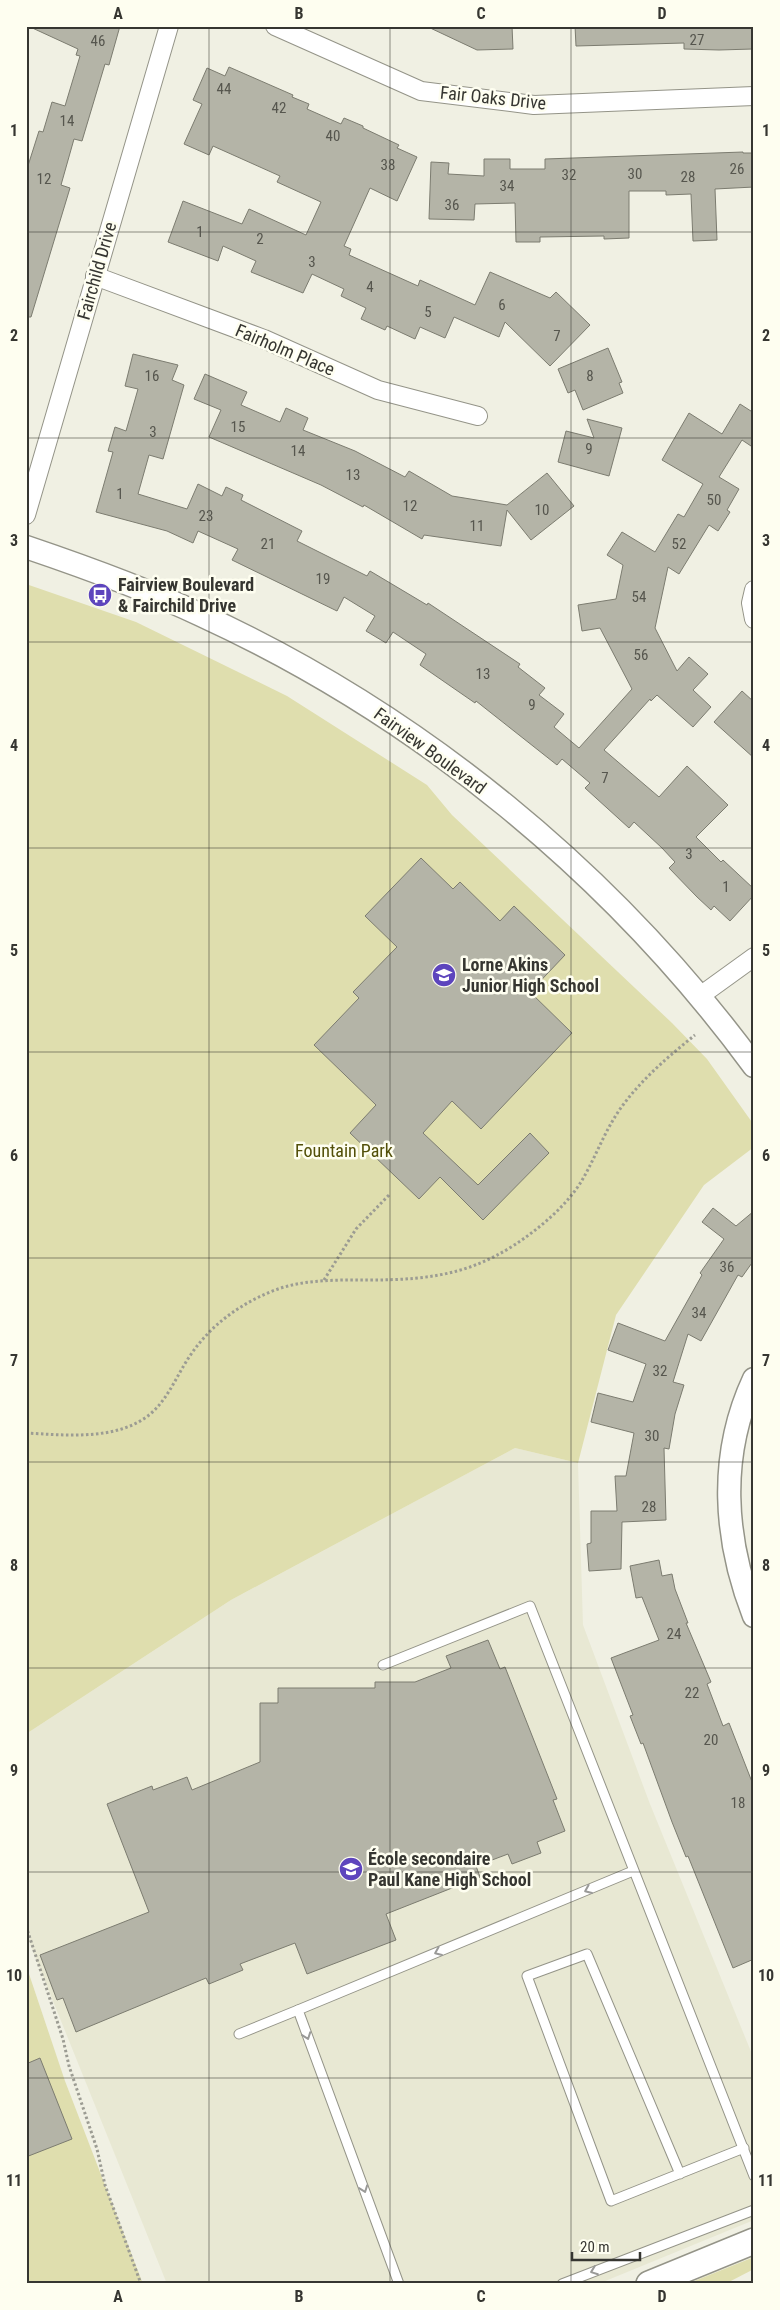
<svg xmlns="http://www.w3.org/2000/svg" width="780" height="2310" viewBox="0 0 780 2310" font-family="'Roboto Condensed',sans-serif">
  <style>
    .built { fill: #e8e8d3 }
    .green { fill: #dfdeae }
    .building { fill: #b4b4a7; stroke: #7c7c70 }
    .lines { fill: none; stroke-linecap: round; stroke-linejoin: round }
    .service-casing { stroke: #949488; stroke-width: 11 }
    .minor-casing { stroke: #949488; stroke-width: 20 }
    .tertiary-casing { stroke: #949488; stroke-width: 25 }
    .secondary-casing { stroke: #949488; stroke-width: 28 }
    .path { stroke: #9c9c93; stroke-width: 3; stroke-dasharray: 2.5 2.5; stroke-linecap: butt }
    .service { stroke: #fff; stroke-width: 9 }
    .minor { stroke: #fff; stroke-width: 18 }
    .tertiary { stroke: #fff; stroke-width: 22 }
    .secondary { stroke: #fff; stroke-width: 25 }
    .oneway { stroke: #9a9a98 }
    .grid { fill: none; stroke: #363631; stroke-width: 1; stroke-opacity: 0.55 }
    .labels { text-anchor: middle; stroke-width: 5; stroke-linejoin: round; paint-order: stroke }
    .number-label { font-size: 15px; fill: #56564e }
    .street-label { font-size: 18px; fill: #363631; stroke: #fefef0 }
    .poi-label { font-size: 18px; font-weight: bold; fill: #363631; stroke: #fefef0; text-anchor: start }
    .park-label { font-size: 18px; fill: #524f08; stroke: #fefef0 }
    .neatline { fill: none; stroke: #363631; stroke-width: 2 }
    .grid-label { font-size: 16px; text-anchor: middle; font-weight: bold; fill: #363631 }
  </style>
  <rect width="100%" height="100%" fill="#f0f0e3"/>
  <path class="built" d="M515,1448L578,1463L583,1625L650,1804L754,2059V2220L598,2284H167L26,1934V1734L231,1600Z"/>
  <g class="green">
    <path d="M26,584L136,622L287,696L427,785L452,815L672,1023L707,1059L754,1125V1147L704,1185L616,1315L578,1463L515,1448L231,1600L26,1734Z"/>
    <path d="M26,1965L65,2081L143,2284H26Z"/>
    <path d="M754,2257V2269L725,2284H687Z"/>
  </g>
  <g class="building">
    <path d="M28,26H120L109,65L105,64L82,141L74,139L61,185L70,188L31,317H26V172L39,131L43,132L52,102L65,106L80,56L76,55L78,49Z"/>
    <path d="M426,26H512L513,49L477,50Z"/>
    <path d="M575,26H754V47L753,49L719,50L684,49V43L576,46Z"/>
    <path d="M229,67L293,95L292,97L309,104L307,109L341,124L344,118L363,126V128L399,145L397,148L417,157L397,201L370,188L344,246L351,249L349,255L418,286L420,280L475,305L490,272L550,298L556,292L590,325L550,366L505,322L499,337L454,317L445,338L420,327L415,339L387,326L385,330L361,319L366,308L341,296L344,289L312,274L303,293L251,272L256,261L223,246L218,261L168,242L183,201L242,224L249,209L306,235L321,202L277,182L280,176L213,146L209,155L184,144L202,104L193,100L207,68L225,76Z"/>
    <path d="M743,152V153H754V187L715,189L717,240L693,241L691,194L666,195V191H629V238L604,239V236L540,237V242H516L515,203L475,204L474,220L429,219L431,162L449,163L448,174L484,176V159H510V169H545V159Z"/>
    <path d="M608,348L622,382L619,383L623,393L583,410L575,390L568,393L558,369Z"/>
    <path d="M133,354L178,365L172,380L184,385L163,459L149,455L138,494L187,509L198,484L222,496L226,487L243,495L241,500L302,531L297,541L367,576L370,571L427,605L428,603L520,664L518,667L545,688L539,695L564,714L554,727L579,748L632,689L600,628L582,631L578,605L616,599L623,565L607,555L622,532L655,552L678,514L684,517L703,484L662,460L689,413L722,434L740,404L754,413V448L742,440L719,477L739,489L727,510L730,512L718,531L709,525L679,574L668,567L655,628L677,671L689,657L708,674L693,690L711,707L693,727L657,695L651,701L650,699L604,750L659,797L687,766L728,805L696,837L721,862L723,860L754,889V895L730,921L714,906L711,910L697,897L669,868L675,862L662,848L634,822L629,828L585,788L590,783L562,759L557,765L476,701L475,703L420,665L426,654L393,632L386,643L366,631L375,616L344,597L337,611L232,560L238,549L198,531L193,543L167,531L96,512L113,452L108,451L115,427L126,431L138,389L125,386Z"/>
    <path d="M205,374L247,392L241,405L280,422L286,408L308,418L303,430L355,451L405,477L409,471L452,496L507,505L547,473L574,506L531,540L507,510L501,546L424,535L422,539L364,505L363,507L321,485L209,437L221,410L194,399Z"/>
    <path d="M587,419L622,428L609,476L558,462L566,431L594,438Z"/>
    <path d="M742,691L754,702V758L714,722Z"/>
    <path d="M421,858L453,889L460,882L500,921L514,906L565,955L530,992L572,1033L481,1129L452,1101L423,1133L478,1185L530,1133L549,1153L483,1220L440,1177L419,1199L350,1133L376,1105L314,1045L359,998L353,992L397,947L365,916Z"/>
    <path d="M713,1208L736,1226L754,1211V1260L742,1277L738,1275L701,1341L688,1334L673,1382L684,1385L675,1414L669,1449L664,1448L666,1520L622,1522L621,1569L589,1571L587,1544L591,1543V1511H617L615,1476H626L634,1433L591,1422L598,1393L633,1402L646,1364L608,1350L618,1323L665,1341L702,1275L700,1273L724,1239L702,1222Z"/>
    <path d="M659,1560L662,1576L672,1574L675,1589L688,1623H686L711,1682L707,1684L723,1726L729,1723L754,1787V1959L733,1968L688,1856L686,1857L672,1822L643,1743L641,1744L630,1716L633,1715L611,1658L659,1640L642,1597L636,1598L630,1566Z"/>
    <path d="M488,1640L500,1669L505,1667L557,1799L553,1800L565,1831L537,1842L541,1853L512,1864L508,1854L476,1866L480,1877L386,1914L396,1940L307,1974L295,1943L240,1964L243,1970L209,1984L206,1978L76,2032L63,1998L57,2000L40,1955L149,1912L107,1804L152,1786L153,1790L187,1777L192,1790L260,1762V1703H278V1688H375V1682H415L451,1668L446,1656Z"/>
    <path d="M40,2058L72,2139L26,2157V2064Z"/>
  </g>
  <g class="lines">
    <g class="service-casing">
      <g id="service">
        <path d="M383,1665L530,1606L754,2176"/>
        <path d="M239,2034L298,2010"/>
        <path d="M680,2174L587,1954L527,1976L611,2201L744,2148"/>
        <path d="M399,2284L298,2010L633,1871"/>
        <path d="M562,2284L754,2210"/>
      </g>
    </g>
    <g class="minor-casing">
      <g id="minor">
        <path d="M275,26L421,91L534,105L754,96"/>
        <path d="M95,276L264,339L378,390L478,416"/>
        <path d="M26,515L169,26"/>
        <path d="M754,590L751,603L754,619"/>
        <path d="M700,996L754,957"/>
      </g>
    </g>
    <g class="tertiary-casing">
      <g id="tertiary">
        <path d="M26,547C85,567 144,588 201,615C419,715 612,873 754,1066"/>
        <path d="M754,1379C718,1456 724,1539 754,1616"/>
      </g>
    </g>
    <g class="secondary-casing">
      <path id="secondary" d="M649,2284L754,2241"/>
    </g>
    <g class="path">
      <path d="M324,1280L356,1229L390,1194"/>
      <path d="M26,1433C65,1435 116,1441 149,1415C165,1402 173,1384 183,1367C203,1332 232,1308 270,1292C301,1279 336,1280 369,1280C435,1280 480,1273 534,1231C551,1218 569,1201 581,1182C596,1157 605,1129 623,1105C643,1078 669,1056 695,1035"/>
      <path d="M26,1926L63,2039L69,2066L97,2149L105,2185L141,2284"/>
    </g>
    <use href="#service" class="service"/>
    <use href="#minor" class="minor"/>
    <use href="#tertiary" class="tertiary"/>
    <use href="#secondary" class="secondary"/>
  </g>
  <defs><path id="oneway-chevron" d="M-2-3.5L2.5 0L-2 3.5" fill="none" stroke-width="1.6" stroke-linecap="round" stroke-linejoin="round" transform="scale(1.25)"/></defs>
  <g class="oneway">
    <use href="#oneway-chevron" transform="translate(588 1890) rotate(157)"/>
    <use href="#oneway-chevron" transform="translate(438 1952) rotate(157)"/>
    <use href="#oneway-chevron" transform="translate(307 2036) rotate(70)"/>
    <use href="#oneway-chevron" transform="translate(364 2189) rotate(70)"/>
    <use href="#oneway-chevron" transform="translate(594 2271) rotate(159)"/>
  </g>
  <path class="grid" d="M209,26V2284M390,26V2284M571,26V2284M26,232H754M26,438H754M26,642H754M26,848H754M26,1052H754M26,1258H754M26,1462H754M26,1668H754M26,1872H754M26,2078H754"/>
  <defs>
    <g id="bus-disc" transform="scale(1.25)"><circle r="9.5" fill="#5d45bd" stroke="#fefef0"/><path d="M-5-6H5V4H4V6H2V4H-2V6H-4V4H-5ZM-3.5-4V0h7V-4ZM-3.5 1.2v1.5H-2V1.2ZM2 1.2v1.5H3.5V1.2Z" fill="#fff"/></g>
    <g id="school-disc" transform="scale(1.25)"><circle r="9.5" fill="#5d45bd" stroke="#fefef0"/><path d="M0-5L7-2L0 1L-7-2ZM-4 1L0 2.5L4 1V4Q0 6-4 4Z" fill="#fff"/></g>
  </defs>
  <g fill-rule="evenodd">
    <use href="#bus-disc" x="100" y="595"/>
    <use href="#school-disc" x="444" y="975"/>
    <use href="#school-disc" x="351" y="1869"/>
  </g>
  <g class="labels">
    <g class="number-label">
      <text x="697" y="45">27</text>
      <text x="98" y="46">46</text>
      <text x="224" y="94">44</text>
      <text x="279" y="113">42</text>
      <text x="67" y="126">14</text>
      <text x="333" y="141">40</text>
      <text x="388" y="170">38</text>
      <text x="737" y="174">26</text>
      <text x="635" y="179">30</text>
      <text x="569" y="180">32</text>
      <text x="688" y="182">28</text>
      <text x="44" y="184">12</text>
      <text x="507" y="191">34</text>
      <text x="452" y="210">36</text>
      <text x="200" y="237">1</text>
      <text x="260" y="244">2</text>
      <text x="312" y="267">3</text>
      <text x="370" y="292">4</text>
      <text x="502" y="310">6</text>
      <text x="428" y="317">5</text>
      <text x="557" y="341">7</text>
      <text x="152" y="381">16</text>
      <text x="590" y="381">8</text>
      <text x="238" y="432">15</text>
      <text x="153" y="437">3</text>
      <text x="589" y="454">9</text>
      <text x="298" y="456">14</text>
      <text x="353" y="480">13</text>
      <text x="120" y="499">1</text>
      <text x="714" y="505">50</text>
      <text x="410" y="511">12</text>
      <text x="542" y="515">10</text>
      <text x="206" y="521">23</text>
      <text x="477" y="531">11</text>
      <text x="268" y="549">21</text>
      <text x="679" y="549">52</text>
      <text x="323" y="584">19</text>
      <text x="639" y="602">54</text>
      <text x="641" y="660">56</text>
      <text x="483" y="679">13</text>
      <text x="532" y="710">9</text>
      <text x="605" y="783">7</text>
      <text x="689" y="859">3</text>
      <text x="726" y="892">1</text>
      <text x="727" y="1272">36</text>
      <text x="699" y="1318">34</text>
      <text x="660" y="1376">32</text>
      <text x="652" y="1441">30</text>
      <text x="649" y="1512">28</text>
      <text x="674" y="1639">24</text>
      <text x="692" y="1698">22</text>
      <text x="711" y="1745">20</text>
      <text x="738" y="1808">18</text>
    </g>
    <g class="street-label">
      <text transform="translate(493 98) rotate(6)" y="6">Fair Oaks Drive</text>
      <text transform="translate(97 271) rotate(-74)" y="6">Fairchild Drive</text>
      <text transform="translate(285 350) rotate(23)" y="6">Fairholm Place</text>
      <text transform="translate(430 751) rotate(36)" y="6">Fairview Boulevard</text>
    </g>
    <g class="poi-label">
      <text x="118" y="591">Fairview Boulevard<tspan x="118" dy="21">&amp; Fairchild Drive</tspan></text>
      <text x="462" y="971">Lorne Akins<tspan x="462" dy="21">Junior High School</tspan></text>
      <text x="368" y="1865">École secondaire<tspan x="368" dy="21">Paul Kane High School</tspan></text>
    </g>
    <g class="park-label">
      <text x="344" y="1157">Fountain Park</text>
    </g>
  </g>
  <rect width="780" height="2310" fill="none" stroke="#fefef0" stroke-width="55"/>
  <path d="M572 2252v8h68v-8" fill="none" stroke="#363631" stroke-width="2.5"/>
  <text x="580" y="2252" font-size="15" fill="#363631" stroke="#fefef0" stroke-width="4" paint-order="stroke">20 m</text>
  <rect x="28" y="28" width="724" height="2254" class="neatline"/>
  <g class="grid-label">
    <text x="118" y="19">A</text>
    <text x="299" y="19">B</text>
    <text x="481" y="19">C</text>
    <text x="662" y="19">D</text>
    <text x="14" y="136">1</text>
    <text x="766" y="136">1</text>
    <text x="14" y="341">2</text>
    <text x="766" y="341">2</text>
    <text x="14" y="546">3</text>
    <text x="766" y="546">3</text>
    <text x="14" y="751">4</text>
    <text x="766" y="751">4</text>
    <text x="14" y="956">5</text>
    <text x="766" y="956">5</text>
    <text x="14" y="1161">6</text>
    <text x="766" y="1161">6</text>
    <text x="14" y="1366">7</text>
    <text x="766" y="1366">7</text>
    <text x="14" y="1571">8</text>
    <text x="766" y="1571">8</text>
    <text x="14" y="1776">9</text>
    <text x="766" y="1776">9</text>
    <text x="14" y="1981">10</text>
    <text x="766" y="1981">10</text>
    <text x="14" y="2186">11</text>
    <text x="766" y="2186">11</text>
    <text x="118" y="2302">A</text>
    <text x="299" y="2302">B</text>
    <text x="481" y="2302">C</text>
    <text x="662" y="2302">D</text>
  </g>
</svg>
